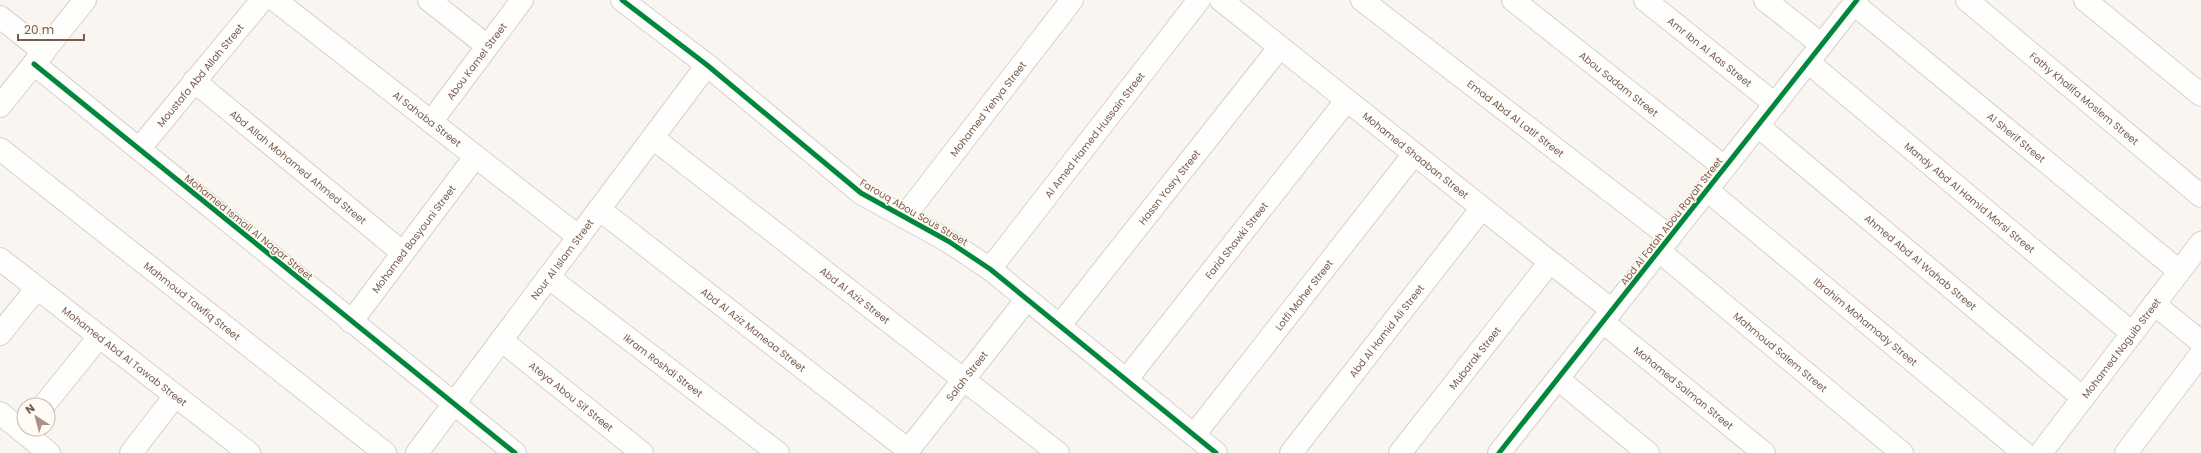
<svg xmlns="http://www.w3.org/2000/svg" width="2201" height="453" viewBox="0 0 2201 453" font-family="Poppins,sans-serif">
  <style>
    .lines { fill: none; stroke-linecap: round; stroke-linejoin: round }
    .street-casing { stroke: #d7d1cb; stroke-width: 24 }
    .street { stroke: #fefefd; stroke-width: 22 }
    .cycleway-casing { stroke: #fffaf3; stroke-width: 8 }
    .cycleway { stroke: #00873e; stroke-width: 5 }
    .labels { text-anchor: middle; stroke-width: 3; stroke-linejoin: round; paint-order: stroke }
    .street-label { font-size: 10px; fill: #7a5c4d; stroke: #fffaf3 }
  </style>
  <rect width="100%" height="100%" fill="#f9f5f0"/>
  <g class="lines">
    <g class="street-casing">
      <g id="street">
        <path id="s1" d="M275,0L579,237"/>
        <path d="M429,0L487,46"/>
        <path d="M622,0L707,65L861,193L948,241L990,269L1216,453"/>
        <path id="s2" d="M1221,0L1550,262L1612,310"/>
        <path id="s3" d="M1362,0L1670,237"/>
        <path id="s4" d="M1513,0L1724,167"/>
        <path id="s5" d="M1645,0L1775,104"/>
        <path d="M1765,0L1822,45"/>
        <path id="s6" d="M1967,0L2201,196"/>
        <path d="M2085,0L2201,95"/>
        <path id="s7" d="M1854,4L2179,271"/>
        <path d="M0,17L44,52"/>
        <path id="s8" d="M1808,62L2132,333"/>
        <path d="M34,64L515,453"/>
        <path id="s9" d="M194,81L403,253"/>
        <path d="M0,106L85,0"/>
        <path id="s10" d="M431,122L522,0"/>
        <path id="s11" d="M1758,126L2083,398"/>
        <path id="s12" d="M653,138L1058,453"/>
        <path id="s13" d="M0,149L385,453"/>
        <path id="s14" d="M139,149L262,0"/>
        <path id="s15" d="M1707,190L2024,453"/>
        <path id="s16" d="M599,209L908,450"/>
        <path id="s17" d="M904,217L1072,0"/>
        <path id="s18" d="M1659,251L1902,453"/>
        <path id="s19" d="M0,259L249,453"/>
        <path id="s20" d="M990,269L1199,0"/>
        <path id="s21" d="M548,277L778,453"/>
        <path d="M2154,304L2201,342"/>
        <path id="s22" d="M351,322L475,157"/>
        <path id="s23" d="M1603,322L1764,453"/>
        <path id="s24" d="M1060,325L1279,48"/>
        <path d="M0,334L37,288"/>
        <path id="s25" d="M501,340L642,453"/>
        <path d="M1558,379L1648,453"/>
        <path id="s26" d="M1126,380L1346,101"/>
        <path d="M44,405L99,337"/>
        <path d="M0,413L49,453"/>
        <path id="s27" d="M1194,435L1414,154"/>
        <path d="M131,453L175,396"/>
        <path id="s28" d="M417,453L707,65"/>
        <path id="s29" d="M906,453L1027,299"/>
        <path id="s30" d="M1291,453L1482,208"/>
        <path id="s31" d="M1400,453L1550,262"/>
        <path d="M1499,453L1857,0"/>
        <path id="s32" d="M2041,453L2201,243"/>
        <path d="M2126,453L2201,354"/>
      </g>
    </g>
    <use href="#street" class="street"/>
    <g class="cycleway-casing">
      <g id="cycleway">
        <path d="M622,0L707,65L861,193L948,241L990,269L1216,453"/>
        <path d="M34,64L515,453"/>
        <path d="M1499,453L1857,0"/>
      </g>
    </g>
    <use href="#cycleway" class="cycleway"/>
  </g>
  <g class="labels">
    <g class="street-label">
      <text dy="4" stroke="none"><textPath href="#s5" startOffset="83">Amr Ibn Al Aas Street</textPath></text>
      <text dy="4" stroke="none"><textPath href="#s10" startOffset="76">Abou Kamel Street</textPath></text>
      <text dy="4" stroke="none"><textPath href="#s14" startOffset="96">Moustafa Abd Allah Street</textPath></text>
      <text dy="4" stroke="none"><textPath href="#s4" startOffset="135">Abou Sadam Street</textPath></text>
      <text dy="4" stroke="none"><textPath href="#s6" startOffset="153">Fathy Khalifa Moslem Street</textPath></text>
      <text dy="4" stroke="none"><textPath href="#s17" startOffset="137">Mohamed Yehya Street</textPath></text>
      <text dy="4" stroke="none"><textPath href="#s1" startOffset="193">Al Sahaba Street</textPath></text>
      <text dy="4" stroke="none"><textPath href="#s3" startOffset="194">Emad Abd Al Latif Street</textPath></text>
      <text dy="4" stroke="none"><textPath href="#s20" startOffset="170">Al Amed Hamed Hussain Street</textPath></text>
      <text dy="4" stroke="none"><textPath href="#s7" startOffset="210">Al Sherif Street</textPath></text>
      <text dy="4" stroke="none"><textPath href="#s2" startOffset="249">Mohamed Shaaban Street</textPath></text>
      <text dy="4" stroke="none"><textPath href="#s9" startOffset="135">Abd Allah Mohamed Ahmed Street</textPath></text>
      <text dy="4" stroke="none"><textPath href="#s24" startOffset="176">Hassn Yosry Street</textPath></text>
      <text dy="4" stroke="none"><textPath href="#s8" startOffset="211">Mandy Abd Al Hamid Morsi Street</textPath></text>
      <text transform="translate(914 212) rotate(30)" y="4">Farouq Abou Sous Street</text>
      <text transform="translate(1671 221) rotate(-52)" y="4">Abd Al Fatah Abou Rayah Street</text>
      <text transform="translate(249 227) rotate(39)" y="4">Mohamed Ismail Al Nagar Street</text>
      <text dy="4" stroke="none"><textPath href="#s22" startOffset="104">Mohamed Basyouni Street</textPath></text>
      <text dy="4" stroke="none"><textPath href="#s26" startOffset="178">Farid Shawki Street</textPath></text>
      <text dy="4" stroke="none"><textPath href="#s28" startOffset="242">Nour Al Islam Street</textPath></text>
      <text dy="4" stroke="none"><textPath href="#s11" startOffset="212">Ahmed Abd Al Wahab Street</textPath></text>
      <text dy="4" stroke="none"><textPath href="#s27" startOffset="178">Lotfi Maher Street</textPath></text>
      <text dy="4" stroke="none"><textPath href="#s12" startOffset="256">Abd Al Aziz Street</textPath></text>
      <text dy="4" stroke="none"><textPath href="#s13" startOffset="245">Mahmoud Tawfiq Street</textPath></text>
      <text dy="4" stroke="none"><textPath href="#s15" startOffset="206">Ibrahim Mohamady Street</textPath></text>
      <text dy="4" stroke="none"><textPath href="#s16" startOffset="196">Abd Al Aziz Maneaa Street</textPath></text>
      <text dy="4" stroke="none"><textPath href="#s30" startOffset="155">Abd Al Hamid Ali Street</textPath></text>
      <text dy="4" stroke="none"><textPath href="#s32" startOffset="132">Mohamed Naguib Street</textPath></text>
      <text dy="4" stroke="none"><textPath href="#s18" startOffset="158">Mahmoud Salem Street</textPath></text>
      <text dy="4" stroke="none"><textPath href="#s19" startOffset="158">Mohamed Abd Al Tawab Street</textPath></text>
      <text dy="4" stroke="none"><textPath href="#s31" startOffset="121">Mubarak Street</textPath></text>
      <text dy="4" stroke="none"><textPath href="#s21" startOffset="145">Ikram Roshdi Street</textPath></text>
      <text dy="4" stroke="none"><textPath href="#s29" startOffset="98">Salah Street</textPath></text>
      <text dy="4" stroke="none"><textPath href="#s23" startOffset="104">Mohamed Salman Street</textPath></text>
      <text dy="4" stroke="none"><textPath href="#s25" startOffset="90">Ateya Abou Sif Street</textPath></text>
    </g>
  </g>
  <g transform="translate(36 417) rotate(324)"><circle r="19" fill="#fffaf3" stroke="#cabbb1"/>
  <path d="M0-3L7 15L0 10L-7 15Z" fill="#a69286"/>
  <text y="-6" font-size="11" font-weight="bold" text-anchor="middle" fill="#7a5c4d">N</text>
  </g>
  <path d="M18 34v6h66v-6" fill="none" stroke="#7a5c4d" stroke-width="2"/>
  <text x="24" y="34" font-size="12" fill="#7a5c4d" stroke="#fffaf3" stroke-width="3" paint-order="stroke">20 m</text>
</svg>
